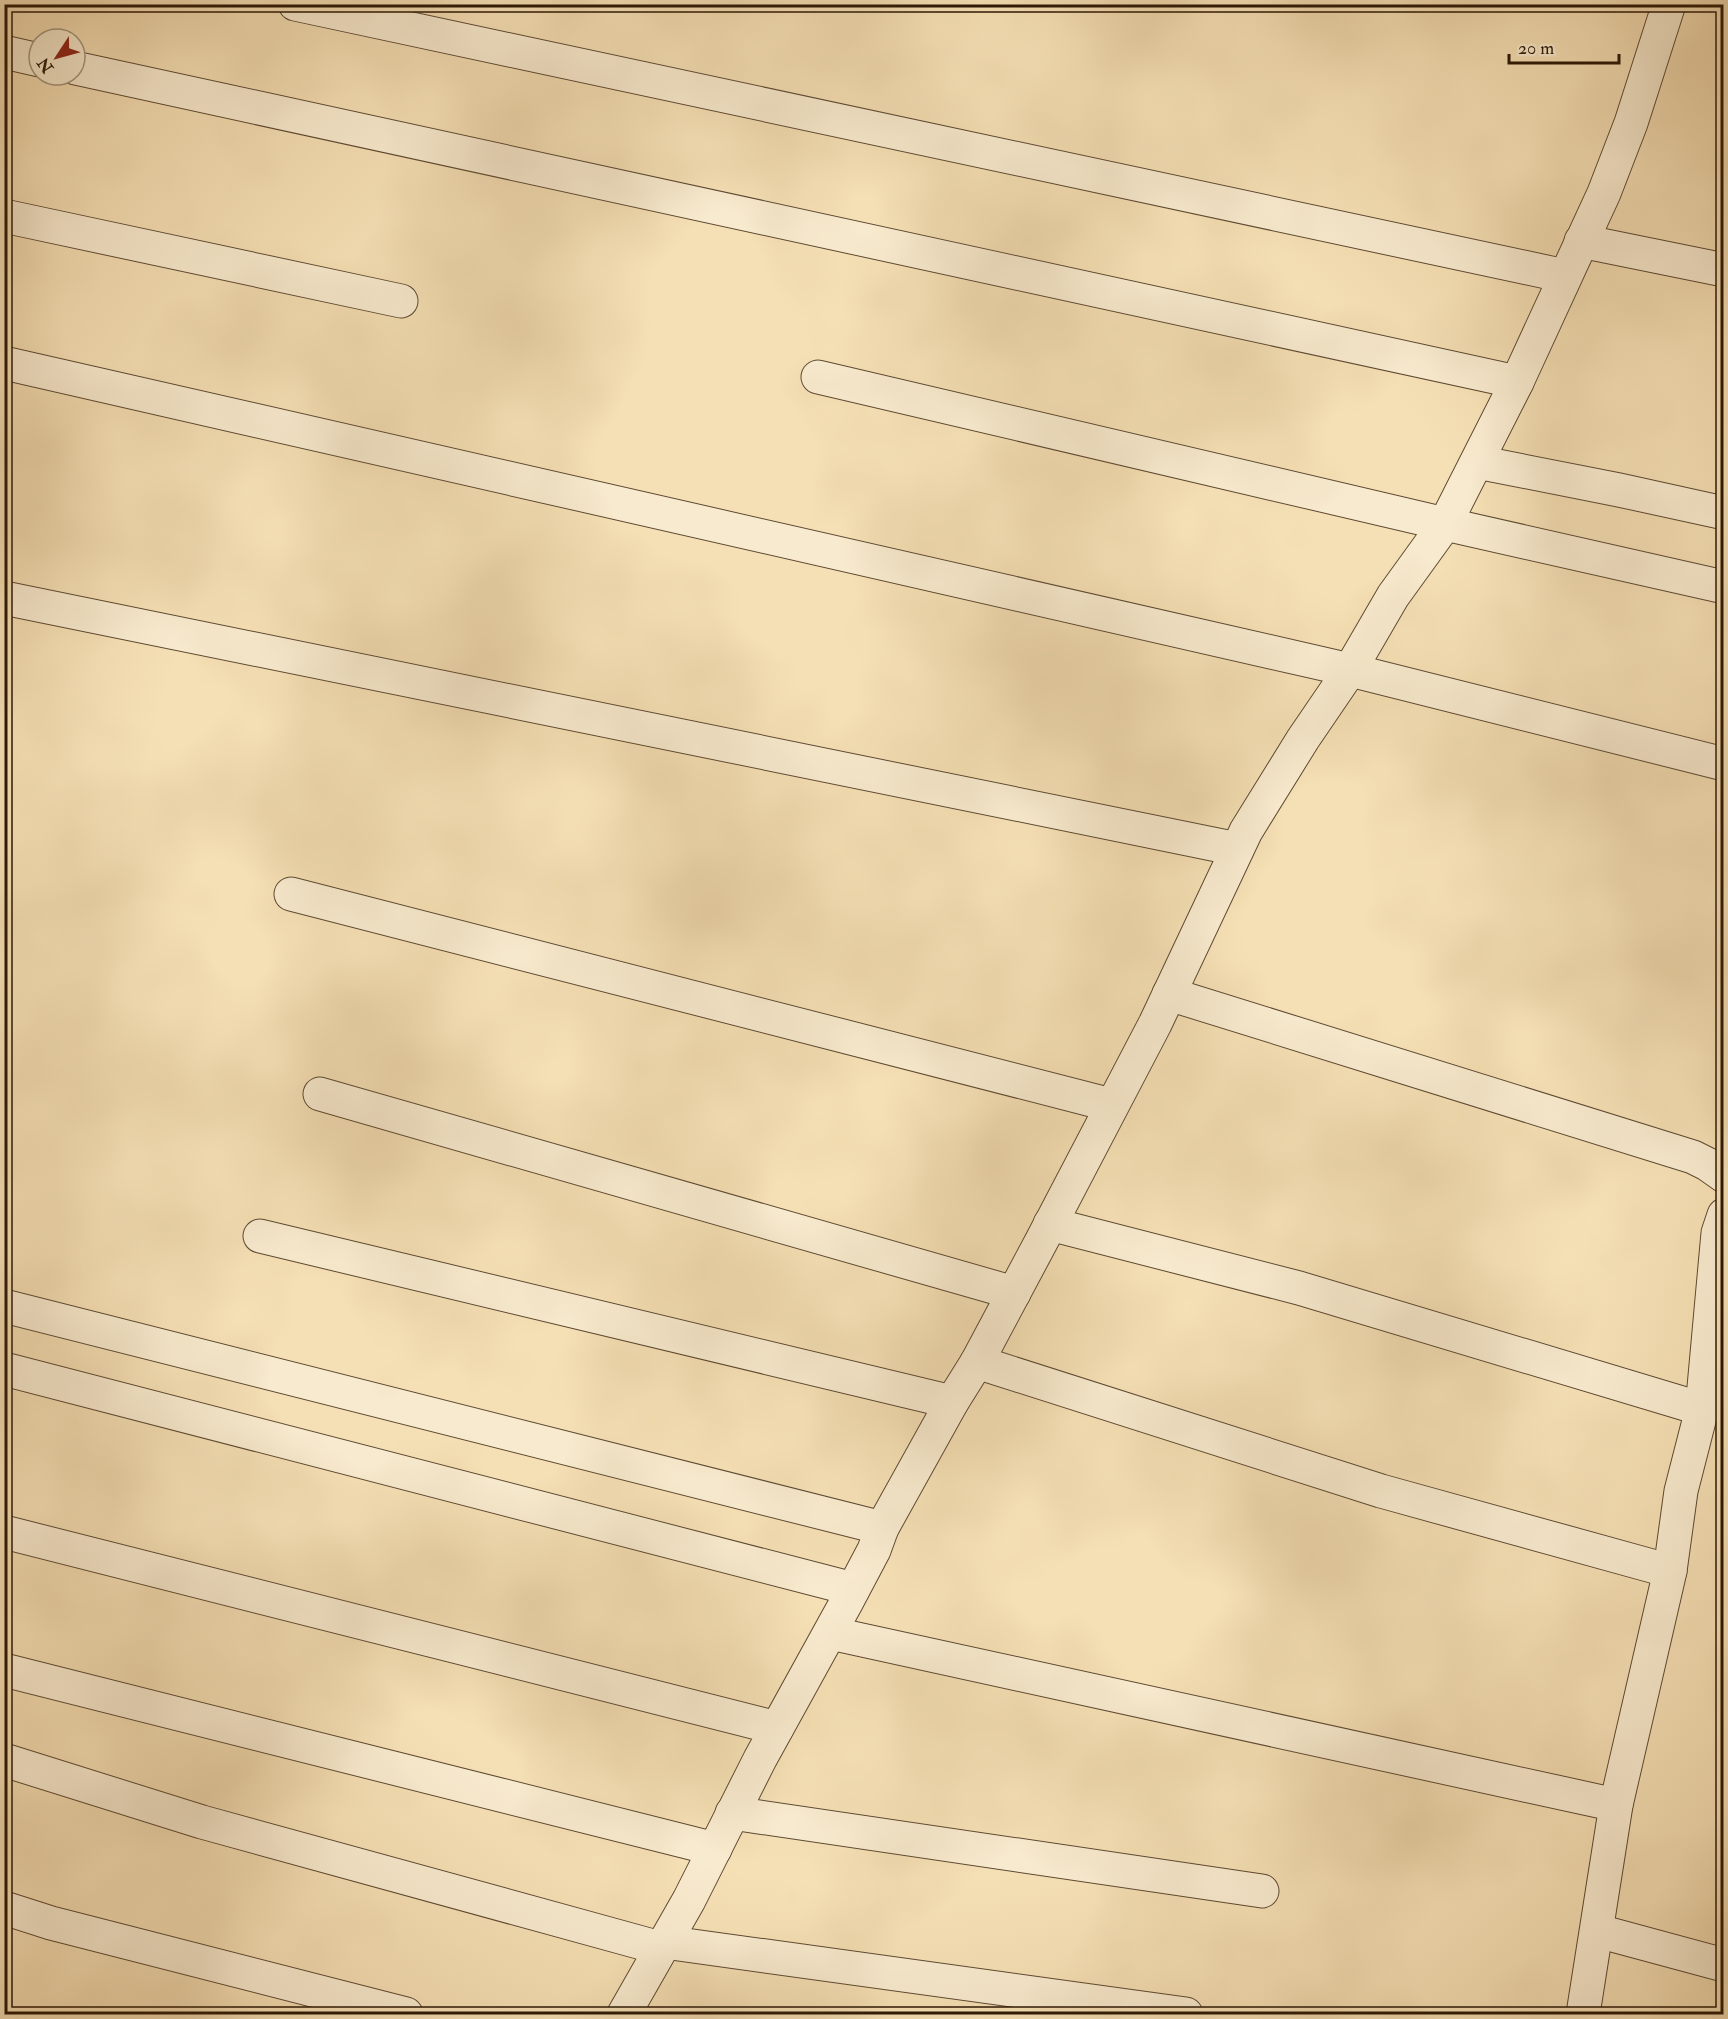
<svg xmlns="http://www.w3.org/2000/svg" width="1728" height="2019" viewBox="0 0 1728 2019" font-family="'IM FELL Double Pica',serif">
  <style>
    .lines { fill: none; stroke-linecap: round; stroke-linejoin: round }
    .street-casing { stroke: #5e4a32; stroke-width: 35 }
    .street { stroke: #f8eace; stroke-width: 33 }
  </style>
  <rect width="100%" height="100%" fill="#f5dfb4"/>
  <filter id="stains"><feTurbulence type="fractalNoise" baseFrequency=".00333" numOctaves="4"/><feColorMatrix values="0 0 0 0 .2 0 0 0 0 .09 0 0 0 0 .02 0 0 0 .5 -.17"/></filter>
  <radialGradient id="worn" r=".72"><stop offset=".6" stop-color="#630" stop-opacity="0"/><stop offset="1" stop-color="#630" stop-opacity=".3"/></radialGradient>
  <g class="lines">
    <g class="street-casing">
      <g id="street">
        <path d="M295,4L1565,276"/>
        <path d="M4,52L39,60"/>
        <path d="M75,68L1517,382"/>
        <path d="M4,216L401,301"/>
        <path d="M1581,241L1724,270"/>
        <path d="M4,363L1350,670L1724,764"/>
        <path d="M818,377L1445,524L1724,587"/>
        <path d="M1477,462L1619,490L1724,513"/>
        <path d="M4,598L1237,849"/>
        <path d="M291,894L1111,1105"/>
        <path d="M1169,994L1693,1157L1707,1164L1724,1176"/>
        <path d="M320,1094L1014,1293"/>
        <path d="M1050,1224L1299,1288L1702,1409"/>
        <path d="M260,1236L952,1402"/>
        <path d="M4,1306L882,1528"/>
        <path d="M977,1362L1381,1491L1670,1571"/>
        <path d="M4,1369L853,1589"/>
        <path d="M4,1532L777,1728"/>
        <path d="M830,1633L1616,1805"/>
        <path d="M4,1670L715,1849"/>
        <path d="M4,1760L202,1822L660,1948"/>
        <path d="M732,1813L1262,1891"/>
        <path d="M4,1908L51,1923L406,2014"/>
        <path d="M1598,1931L1724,1965"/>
        <path d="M664,1942L1186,2014"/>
        <path d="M624,2014L689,1900L760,1759L846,1603L874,1550L882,1528L952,1402L977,1362L1041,1242L1155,1024L1246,831L1303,739L1350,670L1393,596L1445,524L1517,382L1604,193L1631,123L1669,4"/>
        <path d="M1583,2014L1616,1805L1670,1571L1681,1491L1702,1409L1718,1233L1724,1215"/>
      </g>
    </g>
    <use href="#street" class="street"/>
  </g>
  <rect width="1728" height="2019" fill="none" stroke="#f5dfb4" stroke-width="24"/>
  <rect x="6" y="6" width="1716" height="2007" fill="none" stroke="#2c1906" stroke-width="3"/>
  <rect x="12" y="12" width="1704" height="1995" fill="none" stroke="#2c1906" stroke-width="1.5"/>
  <g transform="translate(57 57) rotate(234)"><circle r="28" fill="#f8eace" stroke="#a6967e" stroke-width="1.5"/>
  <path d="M0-4.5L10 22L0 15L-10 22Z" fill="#8f2418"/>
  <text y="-9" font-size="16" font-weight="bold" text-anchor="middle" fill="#2c1906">N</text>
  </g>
  <path d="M1509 54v9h110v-9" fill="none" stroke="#2c1906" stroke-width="3"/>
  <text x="1518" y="54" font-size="18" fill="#2c1906" stroke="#f8eace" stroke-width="4.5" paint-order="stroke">20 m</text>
  <rect width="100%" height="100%" filter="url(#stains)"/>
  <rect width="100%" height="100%" fill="url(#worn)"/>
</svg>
